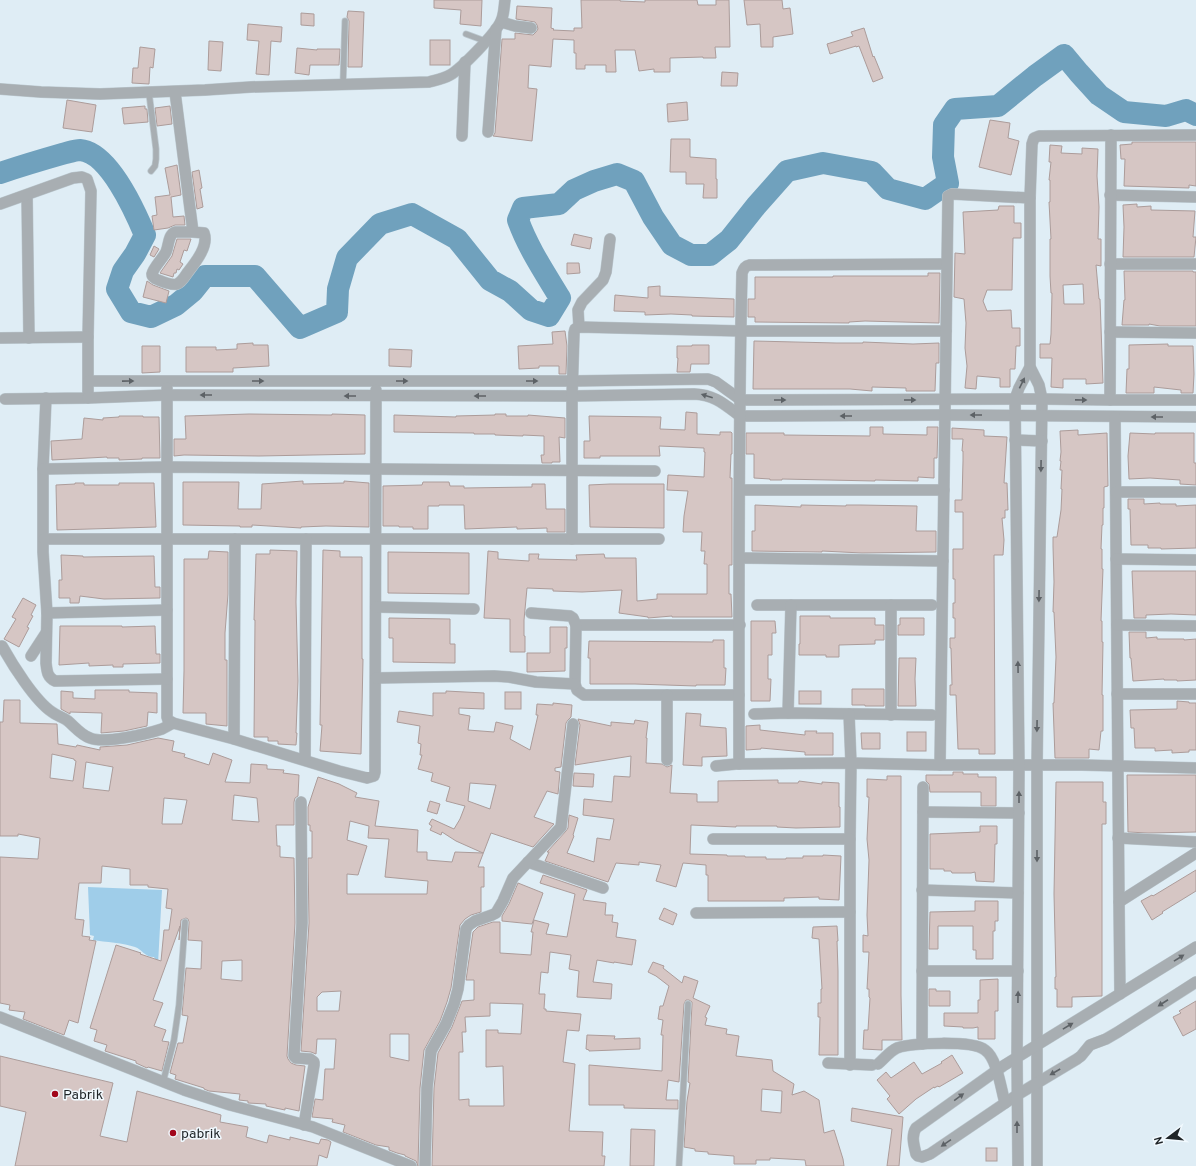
<svg xmlns="http://www.w3.org/2000/svg" width="1196" height="1166" viewBox="0 0 1196 1166" font-family="Overpass,sans-serif">
  <style>
    .green { fill: #9fcde9 }
    .lines { fill: none; stroke-linecap: round; stroke-linejoin: round }
    .river { stroke: #70a1bd; stroke-width: 22 }
    .building { fill: #d6c6c4; stroke: #ac9c9a; fill-rule: evenodd }
    .lane-casing { stroke: #bcc9d0; stroke-width: 7 }
    .street-casing { stroke: #bcc9d0; stroke-width: 12 }
    .lane { stroke: #a8aeb2; stroke-width: 5.5 }
    .street { stroke: #a8aeb2; stroke-width: 11 }
    .oneway { fill: #5d6266 }
    .poi-dot { fill: #a2061b; stroke: #f1f9fe; stroke-width: 1.5 }
    .labels { text-anchor: middle; stroke-width: 3; stroke-linejoin: round; paint-order: stroke }
    .poi-label { font-size: 14px; fill: #1f2427; stroke: #f1f9fe; text-anchor: start }
  </style>
  <rect width="100%" height="100%" fill="#dfedf5"/>
  <path class="green" d="M88,887L162,890L158,964L154,957C144,957 142,949 135,947C124,943 105,942 93,940L94,936L90,935Z"/>
  <g class="lines">
    <path class="river" d="M0,173C21,166 41,160 62,154C67,153 75,150 80,150C109,152 135,211 145,235L135,254L123,271L117,289L131,312L151,317L176,305L193,291L205,276H255L300,328L337,312L338,289L347,258L380,224L412,214L457,239L490,280L510,291L531,310L549,316L560,298C545,273 528,248 518,220L523,208L559,204L574,190L594,181L617,174L634,181L653,217L672,245L691,255H710L729,240L756,206L787,171L823,163L872,172L888,189L925,199L948,183L943,157L944,125L955,109L998,106L1035,76L1064,55L1079,73L1099,95L1124,112L1166,116L1186,110L1196,115"/>
  </g>
  <g class="building">
    <path d="M434,0H482L481,26L460,24L461,10L434,8Z"/>
    <path d="M581,0H620V1L645,2V0H697L698,5H716V0H729L730,47H715L716,58H703V57L670,58V72H654V69L639,71L635,50H615L616,72H606V65H585V69H576V53H574V40L553,39L551,67L529,65L528,88L537,89L532,141L493,136L495,133L502,39H515V33L533,35L536,32L538,29L537,25L535,22L516,19L517,6L552,8L551,28L554,29L553,30L574,31V28H582Z"/>
    <path d="M744,0H782L783,9L790,8L793,34L773,37V47H761L760,24L747,25Z"/>
    <path d="M348,11L364,12L362,67H348L349,21L347,17Z"/>
    <path d="M301,13L314,14V26L301,25Z"/>
    <path d="M248,24L282,27L281,42L271,41L269,75L256,74L259,41L247,40Z"/>
    <path d="M864,28L873,57L874,56L883,78L873,82L859,46L856,47V46L830,54L827,44L853,36L851,32Z"/>
    <rect x="430" y="40" width="20" height="25"/>
    <path d="M209,41L223,42L221,71L208,70Z"/>
    <path d="M140,47L155,49L153,68L150,67L149,84L132,83L133,68H138Z"/>
    <path d="M297,48L317,50V49H340L339,65H310L309,75L295,73Z"/>
    <path d="M722,72L738,73L737,86H721Z"/>
    <path d="M67,100L96,105L92,132L63,128Z"/>
    <path d="M687,102L688,120L668,122L667,104Z"/>
    <path d="M145,106V109H147L148,122L124,124L122,108Z"/>
    <path d="M170,106L172,124L157,126L155,108Z"/>
    <path d="M990,120L1010,123L1008,138L1019,141L1011,175L979,167Z"/>
    <path d="M671,139H690V157L716,159V179H717V198H703L704,184H686V172H670Z"/>
    <path d="M1132,142H1196V186L1189,185V188L1124,186L1125,159H1121L1120,145L1132,144Z"/>
    <path d="M1050,145L1062,146L1061,153L1082,154V148L1098,149L1097,176L1099,207L1098,239H1101V266L1096,265L1099,299H1100L1103,383L1086,384V379H1063V388L1051,387L1052,358H1040V344H1050L1051,334L1052,293H1051L1050,276V239H1051L1049,202H1050V180H1049L1051,162H1049ZM1083,284L1084,304H1064L1063,285Z"/>
    <path d="M177,165L181,195L171,197L173,217L184,216L185,225H175L168,228L154,230L152,216L157,215L155,197L170,195L165,168Z"/>
    <path d="M199,170L202,188L200,189L203,207L197,209L192,172Z"/>
    <path d="M1137,204V207L1151,206V210L1195,211L1193,237H1196L1194,257H1123L1124,227L1123,205Z"/>
    <path d="M999,206H1014V223H1021V238H1013L1012,290H987L983,301L987,311L1011,310L1012,328H1020V346H1016L1015,369H1010V387H1000V378L977,376L976,389L965,388L967,366L965,348L966,323L964,299L954,297L955,253L965,254L963,212L998,210Z"/>
    <path d="M574,234L592,238L590,249L571,245Z"/>
    <path d="M177,239H191L187,251L184,250L180,262L183,264L179,270L177,269L176,273H174L173,277L160,273L172,256Z"/>
    <path d="M154,246L159,249L154,257L150,255Z"/>
    <path d="M567,263H579L580,273L567,274Z"/>
    <path d="M1124,271H1193V272H1196V326H1160L1149,324V325H1122L1124,300H1125Z"/>
    <path d="M928,273H940L939,323L865,321L849,322V323L755,322V317H748V299H755V277H833V276H928Z"/>
    <path d="M147,281L153,285L169,291L166,303L143,297Z"/>
    <path d="M660,286V296L734,299V317L692,316V315L671,314L645,315V312L614,311L615,295L648,298V287Z"/>
    <path d="M565,331L567,346L566,374H559V366H539V368L519,369L518,346L553,344L552,332Z"/>
    <path d="M754,341L836,343H863V342L913,344L939,343V363H936L935,391H906V388L872,387V391L850,389H753Z"/>
    <path d="M253,343V345H268L269,366L233,368V372H186V347H216V350L237,349V344Z"/>
    <path d="M1168,344V346H1193L1194,374L1193,393H1181V390L1154,387V393H1126L1127,369H1129V345Z"/>
    <path d="M692,345H709V364H691L690,372H677L678,358H677V346H692Z"/>
    <path d="M142,346H160V372L142,373Z"/>
    <path d="M389,349L412,350L411,367L389,366Z"/>
    <path d="M686,412L697,413V434L720,435V432H731L732,433V454H731L730,478H732V565H729V594H731L732,617H672V616L648,618V617L619,613L622,590L582,592L553,591V589L527,588L524,620V636H525V652H510V619L484,618L488,551L498,552V559L529,561V554H539L538,559L577,560L576,555L604,554L605,558H636L637,601L657,599V594H707V564H704L705,551H701L702,532H683L684,516L688,491L667,490L668,475L704,477L705,452H704V448L659,446L660,456H600V458H584V441H590L589,416L661,417L660,429L685,430Z"/>
    <path d="M249,414L332,415V414L365,415V454L259,456L184,455L174,456V439H186L185,416Z"/>
    <path d="M495,414H506V416H528V415L565,418V438L559,437L560,462H552V463H542L541,455H544V436L523,435V436L495,435V434H474V433L394,432V415L456,417V416L495,415Z"/>
    <path d="M119,416H143V417H159L160,458H142V459L119,460V458H107V457L52,460L51,441L82,439L84,418L103,420V418L119,417Z"/>
    <path d="M870,427H883V434L927,435V427H938L937,458H934V478L918,477V481L875,480V481L782,479V480H770V479L754,478V454H746V433H784V435L870,436Z"/>
    <path d="M952,428L984,430V436L1007,437L1004,483H1007L1008,510H1005V518H1002L1004,540L1003,555H994L995,754H979V749H958L956,695H950V685H952L951,648H950V638H955V618H953V603H955V579H953V549H963V512H955V500H962L963,461V451H962L963,439H952Z"/>
    <path d="M1078,430V435L1107,433L1108,486L1104,487V508H1103V525H1102L1101,549H1102V569H1103L1101,621H1102V642H1103L1102,695H1103V731H1101L1099,750L1089,749V758H1055L1053,703H1054L1056,657L1054,612H1053L1054,582L1053,546V537H1057L1061,510L1062,489H1061L1062,470H1060L1061,461H1060L1061,452L1060,431Z"/>
    <path d="M1130,433L1155,434V433H1194V463H1196V485L1180,484V480L1150,478L1129,479L1128,456Z"/>
    <path d="M303,481V484L344,483V481L369,483V527L326,526L301,527V528L252,525V527H240V526L183,525V482H239L238,509H261L262,484Z"/>
    <path d="M423,482H449L450,486H464V488L532,487V484H545L546,509H565V532H547V528L517,529V527L465,529L464,505H439V506H428V529H413V527H399V526H383V486L422,485Z"/>
    <path d="M75,483H84V485H119V483H154L156,527L57,530L56,485L75,484Z"/>
    <path d="M610,484H664V528L590,527L589,485Z"/>
    <path d="M1128,499H1144V504L1160,503V504H1176V506L1196,505V548L1161,549V548H1148V545H1131L1130,509H1128Z"/>
    <path d="M755,505L801,507V505L846,506V505H860L917,506L916,531H936V552L862,553L822,551V552L752,551V531H755Z"/>
    <path d="M270,550L297,551L296,602L298,681L296,733H297L296,745L278,744V741H268V737H254L255,620H254L256,554H270Z"/>
    <path d="M323,550L340,551V557H362V659H363L361,754L320,751L322,725H320Z"/>
    <path d="M209,551L228,552V594L225,633V660H227V726L206,724V713H183L184,671V559H208Z"/>
    <path d="M388,552L469,553V594L388,593Z"/>
    <path d="M61,555L83,556V557L154,556L155,587H160V598L104,599L80,596L79,603H70V598H59V580H62Z"/>
    <path d="M1132,571H1196V615L1171,614L1146,615V618H1134Z"/>
    <path d="M23,598L36,605L31,615L33,616L27,627L29,628L19,647L4,639L16,619L12,617Z"/>
    <path d="M800,616H830V618H875V625H884V640H875V644L839,645V657H826V655H799V644H800Z"/>
    <path d="M389,618L450,619V644H455V663L393,662V638H389Z"/>
    <path d="M900,618H924V635H898V625H900Z"/>
    <path d="M751,621H775L776,633H772V655H768V679H771L770,701H751Z"/>
    <path d="M60,626H122V627L155,626L156,654H160V663L123,664V667H113V665L89,666V663L59,665Z"/>
    <path d="M550,627H567V648H565V671L527,672V653H550Z"/>
    <path d="M1129,632H1146V638L1157,637V639H1184V640L1196,639V680L1177,681V680H1164V679L1133,681L1131,658H1130Z"/>
    <path d="M713,640H724V668H726L725,685H696V686L635,684H590V658H588L589,641L713,642Z"/>
    <path d="M899,658H916L915,679L916,706H898Z"/>
    <path d="M852,689H884V706H865V705H852Z"/>
    <path d="M95,690H129V692L157,693V713L148,712L147,726L124,731L101,733L102,713L70,712V714L61,709V691L73,692V698L95,699Z"/>
    <path d="M446,691L484,693V709L459,708V714L470,716L468,730L494,732L496,722L513,726L510,739L530,750L538,715H536L537,704L553,705V703L572,705L571,717L568,720L566,723L561,767L555,768V771L560,772L558,794L547,791L534,817L554,824L533,847L491,833L478,867H484V887H481V912L471,915L465,919L460,925L451,988L447,1002L440,1021L424,1050L420,1088L418,1166L416,1161L405,1156V1155L397,1153L389,1150V1147L376,1145L343,1132L345,1125L332,1122L333,1119L312,1117L315,1099L323,1100L325,1069H334L336,1039H317L316,1054L311,1052L301,1051L309,923L308,858H312V831H310V825H308V807L318,777L339,784L357,793L355,797L379,801L375,826L418,830L417,852H427V860L452,862L455,852L483,853L456,841L442,832L441,835L430,830L432,826L429,824L432,819L454,829L460,819L465,806L446,801L450,787L431,781L433,773L418,769L422,755H420L421,744L418,743L420,726L397,722L399,711L433,716V693H446ZM470,783L496,785L490,809L468,801ZM350,821L369,826L368,838L389,839L385,877L428,881L427,894H347V874L358,875L367,846L347,840ZM341,991L339,1011H317V997L322,992ZM390,1034H409V1061L390,1057Z"/>
    <rect x="799" y="691" width="22" height="13"/>
    <rect x="505" y="692" width="16" height="17"/>
    <path d="M4,700H20V723L57,724L58,744L76,747L77,745L100,750V747L127,745L158,738L174,741L172,751L185,754L184,757L209,765L213,753L232,760L225,782L250,783L251,764L267,765V769L284,770L283,773L299,775L298,796L295,798L294,802V825H276L277,846H280V857L294,858L295,923L287,1056L288,1059L291,1063L296,1065L305,1066L299,1111L285,1108V1110L266,1106V1104L248,1103V1101L239,1100L240,1094L209,1091L204,1089V1088L175,1079L176,1075L170,1073L178,1043H183L188,1016L182,1015L186,968L201,969L202,941L188,940L189,922L188,919L186,918L181,920L179,940L180,926L153,1000L163,1003L154,1026L166,1030L162,1041L169,1042L162,1071L148,1067L147,1068L136,1063V1061L105,1051L107,1045L94,1041L97,1030L90,1028L116,945L141,953L140,954L161,961L164,930H169L172,909L166,908L168,889L148,887V885H130V869L102,866L101,883H79L75,919L84,920L82,936L90,937L89,940L96,941L78,1023L69,1020L64,1035L23,1019L25,1012L9,1010L10,1005L0,1003V857L38,859L40,838L18,834V836H0V722H3ZM52,754L74,759V760L76,761L73,781L50,778ZM86,762L113,767L109,791L83,788ZM234,795L257,798L259,822L232,820ZM164,798L187,800L182,824H162ZM242,960V981L221,979L222,961Z"/>
    <path d="M1177,701L1189,702V703H1196V750H1189V752L1172,753V750L1155,751V748H1135L1134,728H1131L1130,710L1177,709Z"/>
    <path d="M686,713L701,714L700,726L726,728L727,756L702,757V766L683,765Z"/>
    <path d="M578,719L611,726V722L634,724L635,720L648,722L646,738H647L646,763L662,764L667,767L672,765L670,793L697,794V802H718V781L778,780V783H798L799,781L822,784V782L839,783V807H840V827L796,828L777,827V826H736V827L691,825L690,854L727,855V856H745V857H766V859H786V858H803V856H823V855L841,856L839,900L819,899V897L784,898V901H708V875H706V865L683,863L676,887L656,881L661,865L639,862V865L616,863L608,882L545,861L549,852H547L566,831L568,828L569,815L578,818L573,835L574,836L567,853L594,862L597,838L610,840L614,819L583,815L584,799L612,802L614,776L630,777L631,756L575,765L580,725Z"/>
    <path d="M760,725V730L805,735V731H817L816,733H833V755H805V752L761,748V749L746,750V726Z"/>
    <rect x="907" y="732" width="19" height="19"/>
    <path d="M861,733H880V749H862Z"/>
    <path d="M953,772H963V774H978V777H996V806H981V792H930L929,784L926,781V775H953Z"/>
    <path d="M574,773L594,774L593,787L573,786Z"/>
    <path d="M1127,775H1196V832L1148,833L1128,832Z"/>
    <path d="M887,776H901V995L902,1040H882V1050L863,1049L864,1030H868L870,998L869,997V989H867L869,952H863V935L868,936L867,915L869,860L867,839L869,797H867V779L887,780Z"/>
    <path d="M1056,782H1103V802H1106V824H1102V996L1072,997V1007H1057V989H1055V977H1056L1054,894Z"/>
    <path d="M430,801L440,804L437,814L427,811Z"/>
    <path d="M980,826H997V844H995L994,882L976,881L975,872L971,873H952L951,871H944V869H930V834L980,832Z"/>
    <path d="M1196,870V891L1162,912L1163,913L1152,920L1141,901L1152,895L1153,896Z"/>
    <path d="M543,875L587,890L583,900L606,903L605,915H613L612,922L618,923L616,937L636,940L632,965L614,962V963L597,960L593,982L612,984L611,999L577,997L579,971L569,969L571,955L550,952L548,973L541,972L539,994H545L544,1009H546V1011L581,1014L579,1031L567,1030L563,1062L575,1064L569,1131L603,1132L602,1156H605L604,1166H432L434,1088L438,1053L452,1027L462,1001L474,1000V980H466L473,932L478,927L493,922H500V953L531,955L533,932H531L534,920L549,924L546,934L567,937L575,894L540,883ZM490,1003L523,1004L521,1034L498,1033V1030H486V1067L503,1066L504,1106H469V1099L459,1100V1052H463L462,1032H466L465,1017L490,1016Z"/>
    <path d="M518,883L543,893L532,924L502,921V916L509,904Z"/>
    <path d="M975,901H998V921H995V931H993V959H976V950H973V926H938V949H929L930,912L975,911Z"/>
    <path d="M664,908L677,914L673,925L659,919Z"/>
    <path d="M837,926L838,941H837L838,971V1055H819L820,1017H818V1003H821V989H822L819,939L812,938L813,927Z"/>
    <path d="M653,962L664,966L663,968L682,983L684,976L698,981L693,998L710,1006L705,1017L707,1018L705,1025L727,1029L726,1034L739,1036L736,1056L772,1060L773,1071L794,1084L792,1095L804,1091L819,1100L824,1133L834,1130L843,1159L844,1166H806L805,1160L770,1158V1160H756V1164H734V1156L708,1154V1152L695,1151V1149L684,1147L687,1101L690,1083L688,1082L692,1004V1002L689,1000H686L684,1004L679,1082L668,1080L666,1100H678V1109L624,1108V1105H589V1065L662,1071L663,1035H661L663,1020L658,1019L660,1006H663L669,986L656,976L648,972ZM762,1089L782,1091L781,1113L761,1111Z"/>
    <path d="M998,979V1011H995V1039H978V1027L973,1028H963V1027L944,1026V1013H978V1000H980V980Z"/>
    <path d="M929,989H936V991H950V1006H929Z"/>
    <path d="M1196,1001V1029L1183,1036L1173,1017L1181,1013L1179,1011Z"/>
    <path d="M587,1035L615,1036L614,1039L640,1038V1049L589,1051V1050L586,1049Z"/>
    <path d="M952,1055L963,1073L939,1087L938,1086L934,1088V1087L916,1099L899,1114L887,1099L890,1096L877,1080L886,1072L891,1078L914,1062L922,1074L942,1063L941,1062Z"/>
    <path d="M0,1056L113,1083L100,1136L127,1142L137,1091L221,1115L220,1122L248,1127L246,1137L267,1143L269,1135L290,1140V1137L319,1144L321,1139L328,1140L331,1142L327,1158L319,1155L317,1166H15L26,1112L0,1106Z"/>
    <path d="M852,1108L903,1117L899,1166H887L892,1129L851,1121Z"/>
    <path d="M631,1129L655,1130L654,1166H630Z"/>
    <rect x="986" y="1148" width="11" height="13"/>
  </g>
  <g class="lines">
    <g class="lane-casing">
      <g id="lane">
        <path d="M466,34L485,41"/>
        <path d="M343,84L345,21"/>
        <path d="M149,93L156,149V159L155,166L151,171"/>
        <path d="M163,1082L174,1040L179,1005L185,922"/>
        <path d="M679,1166L688,1004"/>
      </g>
    </g>
    <g class="street-casing">
      <g id="street">
        <path d="M501,22L515,26L531,28"/>
        <path d="M0,89L41,92L100,94L205,90L251,87L429,82C436,80 443,79 450,75C461,69 496,33 501,21C504,15 504,7 505,0"/>
        <path d="M175,92L193,232L204,233C209,246 195,263 188,272C185,276 182,282 177,284C171,286 161,281 156,279C153,277 152,277 152,274C153,268 163,258 166,252C169,245 168,235 175,232H193"/>
        <path d="M488,132L496,29"/>
        <path d="M462,136L465,62"/>
        <path d="M27,195L29,338"/>
        <path d="M1110,195L1196,197"/>
        <path d="M0,204L73,178L82,177L87,179L91,191L88,337V398L5,399"/>
        <path d="M1110,264H1196"/>
        <path d="M579,327L578,310L582,302L603,280L606,272L610,239"/>
        <path d="M1110,332L1196,333"/>
        <path d="M0,338L88,337"/>
        <path d="M1030,367L1039,385L1042,399L1037,766V1166"/>
        <path d="M89,381H572L708,379L716,382L741,400L1042,399L1110,400H1196"/>
        <path d="M167,388V717L168,720L173,723L234,739L339,771L367,778L374,776L375,772L376,390"/>
        <path d="M46,398L43,469V552L47,613L46,663C47,671 47,677 55,681L167,679"/>
        <path d="M88,398L167,395L572,396L694,394C715,395 724,404 740,416L944,415L1196,417"/>
        <path d="M1110,400L1111,135"/>
        <path d="M1115,417L1119,902L1120,994"/>
        <path d="M1015,440L1042,441"/>
        <path d="M43,469L167,467L376,469L655,471"/>
        <path d="M740,490H944"/>
        <path d="M1116,492H1196"/>
        <path d="M44,539H659"/>
        <path d="M572,539V396L574,333L575,329L579,327L741,331H946"/>
        <path d="M740,558L943,561"/>
        <path d="M1116,559L1196,560"/>
        <path d="M757,605H932"/>
        <path d="M891,605V715"/>
        <path d="M376,607L474,609"/>
        <path d="M47,613L167,610"/>
        <path d="M531,613L570,616L573,618L576,625H740"/>
        <path d="M576,625L575,684L577,690L584,695H739"/>
        <path d="M1117,625L1196,626"/>
        <path d="M2,646C12,664 35,701 52,712C57,716 63,717 68,721C75,727 81,735 90,738C104,744 147,734 162,729C166,727 169,725 173,723"/>
        <path d="M31,656L46,633"/>
        <path d="M376,678L494,676L509,677L536,682L575,684"/>
        <path d="M1117,694H1196"/>
        <path d="M788,713L791,605"/>
        <path d="M754,714L788,713L932,715"/>
        <path d="M849,714L851,763L850,839V1065"/>
        <path d="M234,739L235,539"/>
        <path d="M305,760L306,539"/>
        <path d="M667,760V695"/>
        <path d="M739,764C739,600 738,436 742,273C744,268 745,266 750,265L946,264"/>
        <path d="M940,765L948,196L952,194L1030,198"/>
        <path d="M716,766L736,764L851,763L940,765H1082L1196,768"/>
        <path d="M301,802L302,923L294,1056L296,1058L310,1059L314,1062V1065L304,1125"/>
        <path d="M923,812L1019,813"/>
        <path d="M1118,838L1196,842"/>
        <path d="M713,839H850"/>
        <path d="M528,862L603,888"/>
        <path d="M922,890L1018,893"/>
        <path d="M1119,902L1196,853"/>
        <path d="M696,913L850,912"/>
        <path d="M1196,947L1003,1066L916,1128C911,1136 914,1145 916,1154L918,1156L922,1157L930,1154L1017,1095L1077,1059L1081,1056L1090,1045L1106,1039L1118,1032L1196,982"/>
        <path d="M922,971H1018"/>
        <path d="M0,1017L184,1090L230,1105L313,1127L411,1166"/>
        <path d="M922,1044L923,787"/>
        <path d="M828,1063L872,1065"/>
        <path d="M878,1064C884,1059 890,1051 897,1048C912,1043 972,1040 985,1050C997,1058 1001,1089 1005,1103"/>
        <path d="M425,1166L427,1088L431,1051L446,1024L454,1004L458,989L466,929L469,925L475,921L492,915L496,913L503,901L513,878L561,827L573,724"/>
        <path d="M1018,1166L1017,1057L1019,766L1015,399L1019,388L1030,367V198L1032,144L1034,138L1039,136L1196,135"/>
      </g>
    </g>
    <use href="#lane" class="lane"/>
    <use href="#street" class="street"/>
  </g>
  <defs><path id="oneway-solid" d="M-6-.8H1V-3.2L6.5 0L1 3.2V.8H-6Z"/></defs>
  <g class="oneway">
    <use href="#oneway-solid" transform="translate(128 381) rotate(-1)"/>
    <use href="#oneway-solid" transform="translate(258 381)"/>
    <use href="#oneway-solid" transform="translate(402 381)"/>
    <use href="#oneway-solid" transform="translate(532 381)"/>
    <use href="#oneway-solid" transform="translate(1022 383) rotate(-64)"/>
    <use href="#oneway-solid" transform="translate(206 395) rotate(-180)"/>
    <use href="#oneway-solid" transform="translate(350 396) rotate(-180)"/>
    <use href="#oneway-solid" transform="translate(480 396) rotate(-180)"/>
    <use href="#oneway-solid" transform="translate(707 396) rotate(-163)"/>
    <use href="#oneway-solid" transform="translate(780 400)"/>
    <use href="#oneway-solid" transform="translate(910 400)"/>
    <use href="#oneway-solid" transform="translate(1081 400) rotate(1)"/>
    <use href="#oneway-solid" transform="translate(976 415) rotate(-180)"/>
    <use href="#oneway-solid" transform="translate(846 416) rotate(180)"/>
    <use href="#oneway-solid" transform="translate(1157 417) rotate(-180)"/>
    <use href="#oneway-solid" transform="translate(1041 466) rotate(91)"/>
    <use href="#oneway-solid" transform="translate(1039 596) rotate(91)"/>
    <use href="#oneway-solid" transform="translate(1018 667) rotate(-91)"/>
    <use href="#oneway-solid" transform="translate(1037 726) rotate(91)"/>
    <use href="#oneway-solid" transform="translate(1019 797) rotate(-90)"/>
    <use href="#oneway-solid" transform="translate(1037 856) rotate(90)"/>
    <use href="#oneway-solid" transform="translate(1179 958) rotate(-32)"/>
    <use href="#oneway-solid" transform="translate(1018 997) rotate(-89)"/>
    <use href="#oneway-solid" transform="translate(1163 1003) rotate(147)"/>
    <use href="#oneway-solid" transform="translate(1068 1026) rotate(-31)"/>
    <use href="#oneway-solid" transform="translate(1055 1072) rotate(150)"/>
    <use href="#oneway-solid" transform="translate(959 1097) rotate(-36)"/>
    <use href="#oneway-solid" transform="translate(1017 1127) rotate(-90)"/>
    <use href="#oneway-solid" transform="translate(946 1143) rotate(146)"/>
  </g>
  <g class="poi-dot">
    <circle cx="55" cy="1094" r="4"/>
    <circle cx="173" cy="1133" r="4"/>
  </g>
  <g class="labels">
    <g class="poi-label">
      <text x="63" y="1099">Pabrik</text>
      <text x="181" y="1138">pabrik</text>
    </g>
  </g>
  <g transform="translate(1168 1138) rotate(254)" stroke="#f1f9fe" stroke-width="3" paint-order="stroke">
  <path d="M0-3L7 15L0 10L-7 15Z" fill="#1f2427"/>
  <text y="-6" font-size="11" font-weight="bold" text-anchor="middle" fill="#1f2427">N</text>
  </g>
</svg>
